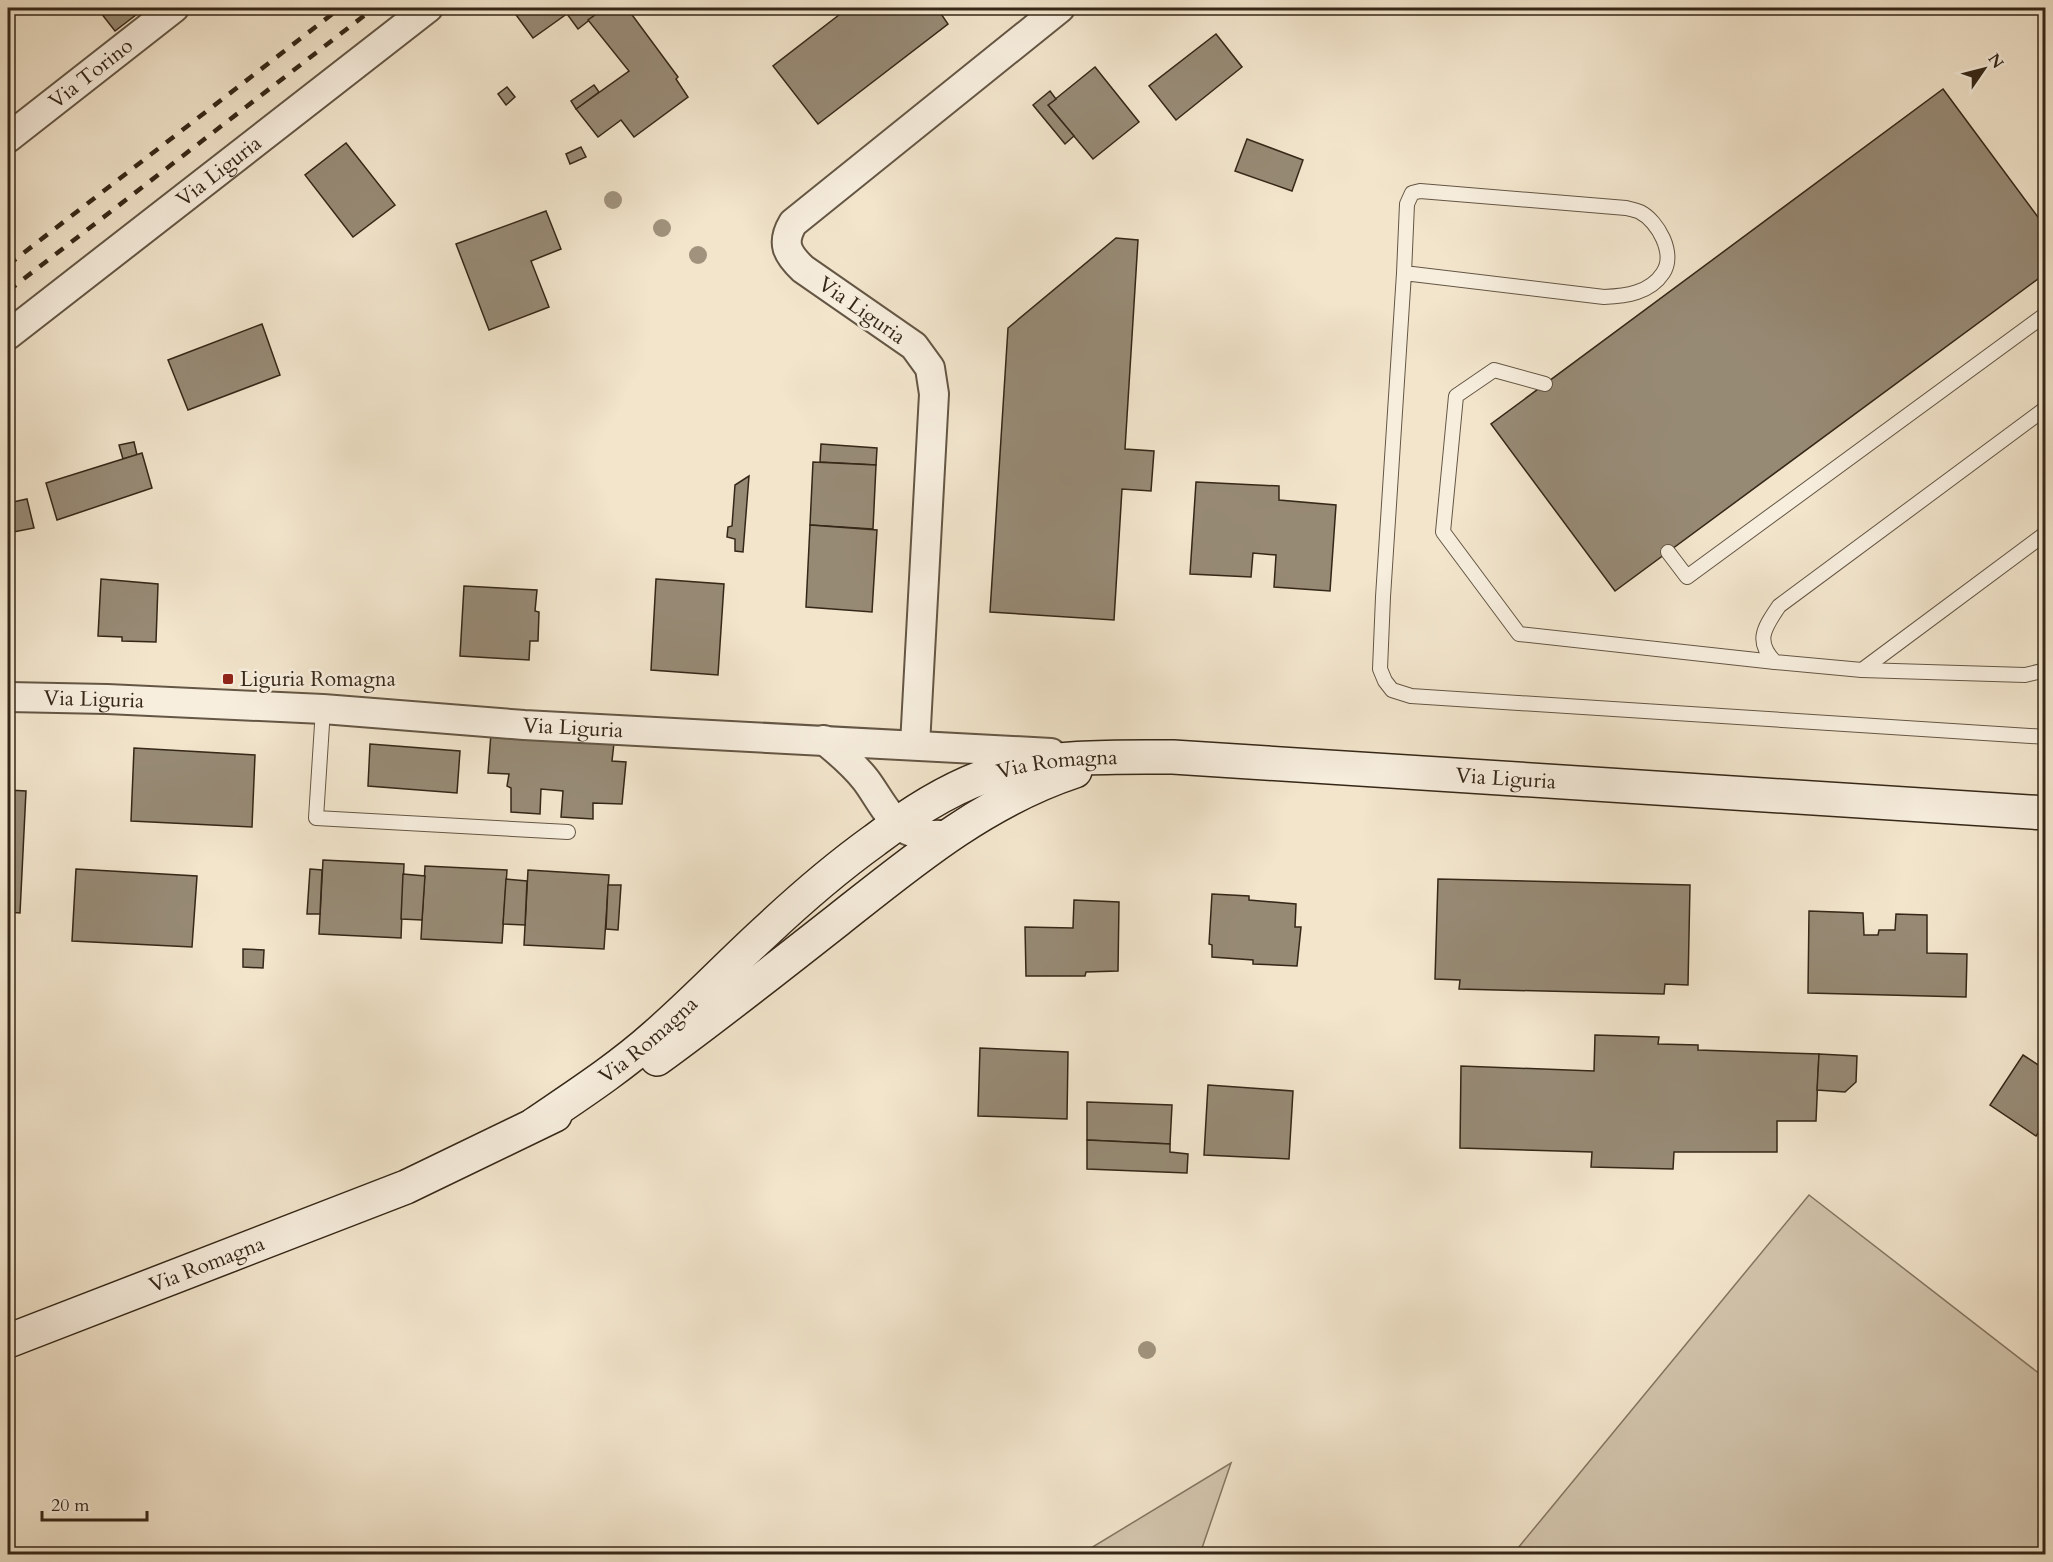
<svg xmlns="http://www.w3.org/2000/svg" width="2053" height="1562" viewBox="0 0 2053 1562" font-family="Cardo,serif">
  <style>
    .green { fill: #d2c5ad; stroke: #847662; stroke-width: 1.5 }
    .building { fill: #978a75; stroke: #352717; stroke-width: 1.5 }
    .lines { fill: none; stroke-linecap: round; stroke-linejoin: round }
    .service-casing { stroke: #645644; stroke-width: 16 }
    .minor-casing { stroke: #645644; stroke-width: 32 }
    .secondary-casing { stroke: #352717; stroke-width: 36 }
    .service { stroke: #f7eede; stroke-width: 14 }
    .minor { stroke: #f7eede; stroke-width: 28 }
    .secondary { stroke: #f7eede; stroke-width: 33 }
    .rail { stroke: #352717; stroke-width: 4.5; stroke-dasharray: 10 10; stroke-linecap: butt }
    .tree { fill: #a0927d }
    .poi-dot { fill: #8f2418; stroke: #f7eede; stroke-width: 2 }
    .labels { text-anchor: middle; stroke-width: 5; stroke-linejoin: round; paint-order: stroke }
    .street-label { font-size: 21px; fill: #352717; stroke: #f7eede }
    .poi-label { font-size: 21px; fill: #352717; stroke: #f7eede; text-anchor: start }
  </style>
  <rect width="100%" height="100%" fill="#f2e5cc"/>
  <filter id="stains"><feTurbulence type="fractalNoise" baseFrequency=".00333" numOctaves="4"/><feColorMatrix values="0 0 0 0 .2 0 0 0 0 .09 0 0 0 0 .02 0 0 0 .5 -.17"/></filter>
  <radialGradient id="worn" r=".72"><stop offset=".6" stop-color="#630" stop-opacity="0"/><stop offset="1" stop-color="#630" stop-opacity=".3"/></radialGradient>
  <g class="green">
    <path d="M1809,1195L2045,1378V1554H1513Z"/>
    <path d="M1231,1463L1200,1554H1081Z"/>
  </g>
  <g class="building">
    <path d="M97,8H145L115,31Z"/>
    <path d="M511,8H575L533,38Z"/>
    <path d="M575,8H605L578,29L567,14Z"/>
    <path d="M605,8H627L678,77L676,79L688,97L634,137L621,120L598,137L576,109L629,71L588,20Z"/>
    <path d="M848,8H944L939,11L948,24L818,124L773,66Z"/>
    <path d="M1216,34L1242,67L1176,120L1149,86Z"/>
    <path d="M1095,67L1139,122L1093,159L1048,105Z"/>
    <path d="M594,85L599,92L576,109L571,101Z"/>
    <path d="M507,87L515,97L506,105L498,94Z"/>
    <path d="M1943,89L2046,228V273L1615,591L1491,424Z"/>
    <path d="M1050,91L1056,99L1048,105L1074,136L1065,144L1033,105Z"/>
    <path d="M1247,139L1303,160L1292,191L1235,171Z"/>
    <path d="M346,143L395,205L353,237L305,175Z"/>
    <path d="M581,147L586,157L570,164L566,154Z"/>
    <path d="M546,211L561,249L531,261L549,307L489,330L456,244Z"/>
    <path d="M1116,238L1138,240L1125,449L1154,451L1151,491L1122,489L1114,620L990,612L1008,328Z"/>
    <path d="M262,324L280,375L188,410L168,360Z"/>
    <path d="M134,442L137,455L123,459L119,445Z"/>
    <path d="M821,444L877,448L876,465L820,462Z"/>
    <path d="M142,453L152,488L57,520L46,483Z"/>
    <path d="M813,462L876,465L873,529L810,525Z"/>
    <path d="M749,476L743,552L735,551V539L727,537L728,527L732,526L735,485Z"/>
    <path d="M1196,482L1279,486V500L1336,505L1330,591L1274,587L1276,555L1253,553L1251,577L1190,574Z"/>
    <path d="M27,499L34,528L8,533V503Z"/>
    <path d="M810,525L877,530L872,612L806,607Z"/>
    <path d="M101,579L158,584L156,642L122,641V637L98,636Z"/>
    <path d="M656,579L724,584L718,675L651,670Z"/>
    <path d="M464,586L537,590L535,611L539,612L538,641H530L529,660L460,656Z"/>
    <path d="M491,733L614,743L612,761L626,762L622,804L593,803V819L561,817L563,791L541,789L540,814L511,812V788L507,786L509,774L488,773Z"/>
    <path d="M370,744L460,751L457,793L368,786Z"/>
    <path d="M134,748L255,755L252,827L131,821Z"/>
    <path d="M8,790L26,791L20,913L8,912Z"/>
    <path d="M323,860L404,864L401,938L319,934Z"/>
    <path d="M425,866L507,870L502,943L421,939Z"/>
    <path d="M76,869L197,876L192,947L72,941Z"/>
    <path d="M310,869L322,870L320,914H307Z"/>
    <path d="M528,870L609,875L604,949L524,945Z"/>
    <path d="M403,874L425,876L422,920L401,919Z"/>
    <path d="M506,879L527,881L525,925L503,924Z"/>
    <path d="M1438,879L1690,885L1688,985L1665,984L1664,994L1459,989L1460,980L1435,979Z"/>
    <path d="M608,885H621L618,930L606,929Z"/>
    <path d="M1212,894L1249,896V900L1296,904L1295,927H1301L1297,966L1253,964V960L1212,957V945L1209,944Z"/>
    <path d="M1074,900L1119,902L1118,971L1086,972L1085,976H1026L1025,927L1073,928Z"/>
    <path d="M1809,911L1863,913L1864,935H1878L1879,930H1895L1896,914L1927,915V953L1967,954L1966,997L1808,993Z"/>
    <path d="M243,949L264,950L263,968L243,967Z"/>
    <path d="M1595,1035L1659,1037L1658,1044L1698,1045V1050L1819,1054L1816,1121H1777V1152H1674L1673,1169L1591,1167L1592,1152L1460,1148L1461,1066L1594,1071Z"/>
    <path d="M980,1048L1068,1052L1067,1119L978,1116Z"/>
    <path d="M1819,1054L1857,1056L1856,1082L1845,1092L1817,1090Z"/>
    <path d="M2023,1055L2046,1070V1122L2036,1136L1990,1105Z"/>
    <path d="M1208,1085L1293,1091L1289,1159L1204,1155Z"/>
    <path d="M1087,1102L1172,1105L1170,1144L1087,1140Z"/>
    <path d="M1087,1140L1170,1144V1152L1188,1154L1187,1173L1087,1169Z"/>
  </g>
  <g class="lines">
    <g class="service-casing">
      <g id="service">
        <path d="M1404,273L1604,297C1626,296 1650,293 1663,273C1676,254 1658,221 1640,212C1636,210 1630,209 1626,208L1420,191L1412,193L1407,204L1404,273L1383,597L1380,669L1385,681L1392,690L1411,696L2046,737"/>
        <path d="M1545,384L1494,370L1456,396L1443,532L1519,634L1775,662"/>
        <path d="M2046,408L1779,606C1765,627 1754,641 1775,662L1862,670L2025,675L2046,670"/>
        <path d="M1668,552L1687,577L2046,314"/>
        <path d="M1862,670L2046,533"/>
        <path d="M323,709L316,818L568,832"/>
      </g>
    </g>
    <g class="minor-casing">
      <g id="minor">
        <path id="s1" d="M8,138L174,8"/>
        <path id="s2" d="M8,335L428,8"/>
        <path id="s3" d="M8,697L107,699L323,709L524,725L1051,753"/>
        <path d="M824,740C839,752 853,764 865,779C877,794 890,823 907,830C920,836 935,835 949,835"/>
        <path d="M915,745L934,394L930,368L914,346L803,269C787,254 781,243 793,223L1060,8"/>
      </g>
    </g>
    <g class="secondary-casing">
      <g id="secondary">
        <path d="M657,1059C719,1014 778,967 838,920C911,862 984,801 1075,771"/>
        <path id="s4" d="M535,1124C576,1096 618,1069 655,1036C693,1003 727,967 764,933C799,900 836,868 875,840C913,811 955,784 1001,771C1056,755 1116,757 1173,757L2046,813"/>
        <path id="s5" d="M8,1341L406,1187L555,1115"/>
      </g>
    </g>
    <use href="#service" class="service"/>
    <use href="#minor" class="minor"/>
    <use href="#secondary" class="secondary"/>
    <g class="rail">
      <path d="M8,265L340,8"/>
      <path d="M8,291L374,8"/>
    </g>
  </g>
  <g class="tree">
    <circle cx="613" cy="200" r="9"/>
    <circle cx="662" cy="228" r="9"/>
    <circle cx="698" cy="255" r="9"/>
    <circle cx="1147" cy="1350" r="9"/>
  </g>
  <rect class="poi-dot" x="222" y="673" width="12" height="12" rx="3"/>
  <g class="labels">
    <g class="street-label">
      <text dy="7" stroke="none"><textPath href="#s1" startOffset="105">Via Torino</textPath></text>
      <text dy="7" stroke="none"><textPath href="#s2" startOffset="267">Via Liguria</textPath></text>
      <text transform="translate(862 310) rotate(35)" y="7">Via Liguria</text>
      <text dy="7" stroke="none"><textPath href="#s3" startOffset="86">Via Liguria</textPath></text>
      <text dy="7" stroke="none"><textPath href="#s3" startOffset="566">Via Liguria</textPath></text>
      <text dy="7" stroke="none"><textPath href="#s4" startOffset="645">Via Romagna</textPath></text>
      <text dy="7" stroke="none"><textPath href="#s4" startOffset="1095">Via Liguria</textPath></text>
      <text dy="7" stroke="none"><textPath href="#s4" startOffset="141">Via Romagna</textPath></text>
      <text dy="7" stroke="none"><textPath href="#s5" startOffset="213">Via Romagna</textPath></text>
    </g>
    <g class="poi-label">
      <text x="240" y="686">Liguria Romagna</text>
    </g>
  </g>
  <rect width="2053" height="1562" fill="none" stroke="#f2e5cc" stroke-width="30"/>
  <rect x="9" y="9" width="2035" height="1544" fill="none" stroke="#352717" stroke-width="3"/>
  <rect x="15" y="15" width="2023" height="1532" fill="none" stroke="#352717" stroke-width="1.5"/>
  <g transform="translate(1984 69) rotate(55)" stroke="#f7eede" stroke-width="4.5" paint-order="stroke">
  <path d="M0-4.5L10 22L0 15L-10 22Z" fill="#352717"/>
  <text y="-9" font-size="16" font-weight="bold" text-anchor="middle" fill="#352717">N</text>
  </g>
  <path d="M42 1511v9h105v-9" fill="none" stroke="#352717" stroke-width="3"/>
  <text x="51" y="1511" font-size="18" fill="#352717" stroke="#f7eede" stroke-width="4.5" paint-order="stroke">20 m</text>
  <rect width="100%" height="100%" filter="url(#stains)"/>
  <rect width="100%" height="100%" fill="url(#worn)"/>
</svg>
